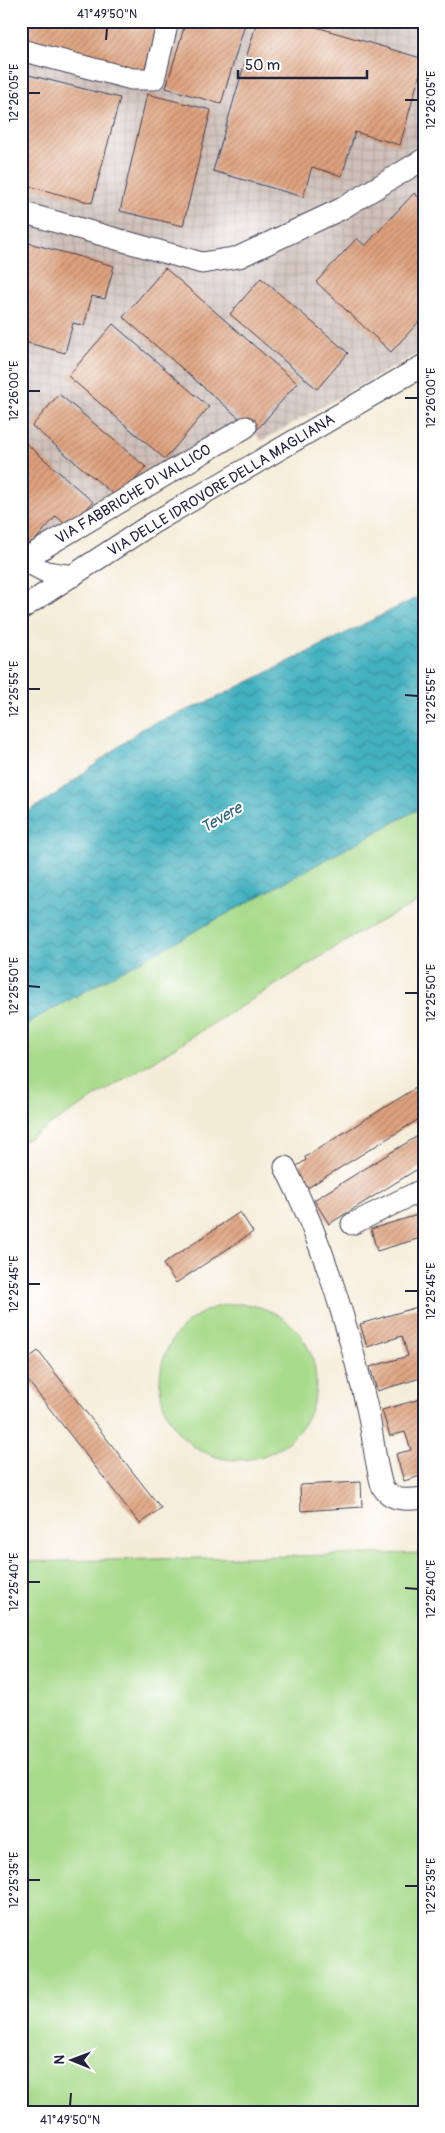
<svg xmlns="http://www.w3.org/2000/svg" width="445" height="2133" viewBox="0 0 445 2133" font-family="Pangolin,sans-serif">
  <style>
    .industrial { fill: url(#industrial-grid) }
    .grass { fill: #a7da8a; stroke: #647e62 }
    .water { fill: url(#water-waves); stroke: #326a7e }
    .building { fill: url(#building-hatch) }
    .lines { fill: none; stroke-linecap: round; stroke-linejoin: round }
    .minor-casing { stroke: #424053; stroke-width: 23 }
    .minor { stroke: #fff; stroke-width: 21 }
    .ticks { fill: none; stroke: #22223b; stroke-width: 2 }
    .labels { text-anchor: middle; stroke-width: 4; stroke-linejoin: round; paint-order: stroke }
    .street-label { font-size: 15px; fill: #22223b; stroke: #fff }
    .water-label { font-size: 16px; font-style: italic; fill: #316277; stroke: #fff }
    .neatline { fill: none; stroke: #22223b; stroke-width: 2 }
    .ticks-label { font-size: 12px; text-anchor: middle; fill: #22223b }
  </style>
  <defs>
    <pattern id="industrial-grid" width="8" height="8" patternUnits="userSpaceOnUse" patternTransform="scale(1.25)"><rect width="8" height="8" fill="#cfc0ba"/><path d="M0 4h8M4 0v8" fill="none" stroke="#b1a5a1"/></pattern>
    <pattern id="water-waves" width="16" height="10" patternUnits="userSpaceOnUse" patternTransform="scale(1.25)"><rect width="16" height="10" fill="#43b1c0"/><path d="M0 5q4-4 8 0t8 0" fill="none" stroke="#38909d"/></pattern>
    <pattern id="building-hatch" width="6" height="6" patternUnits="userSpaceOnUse" patternTransform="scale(1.25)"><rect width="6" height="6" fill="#dfa27e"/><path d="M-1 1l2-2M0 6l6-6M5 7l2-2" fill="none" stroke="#b48468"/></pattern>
  </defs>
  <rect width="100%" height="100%" fill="#fff"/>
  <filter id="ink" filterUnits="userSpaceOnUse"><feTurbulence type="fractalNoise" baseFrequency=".02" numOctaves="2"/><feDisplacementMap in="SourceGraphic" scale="10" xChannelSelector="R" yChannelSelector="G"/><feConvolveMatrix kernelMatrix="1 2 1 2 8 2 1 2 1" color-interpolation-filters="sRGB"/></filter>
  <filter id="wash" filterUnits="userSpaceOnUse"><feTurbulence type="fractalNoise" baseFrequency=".0096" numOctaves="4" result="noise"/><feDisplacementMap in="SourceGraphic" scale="20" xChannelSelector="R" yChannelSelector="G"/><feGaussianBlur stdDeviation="1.12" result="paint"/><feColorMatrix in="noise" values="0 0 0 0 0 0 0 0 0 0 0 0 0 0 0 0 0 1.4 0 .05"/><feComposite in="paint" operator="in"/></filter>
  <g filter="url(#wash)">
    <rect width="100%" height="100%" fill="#f5ecd8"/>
    <path class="industrial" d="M21,21H424V350L261,441L255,432L32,544L21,535Z"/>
    <g class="grass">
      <path d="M424,806V899L367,928L21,1143V1030L36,1018Z"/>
      <circle cx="238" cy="1382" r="78"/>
      <path d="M424,1553V2112H21V1562Z"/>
    </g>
    <path class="water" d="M424,594V806L36,1018L21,1030V816L59,792L143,728L212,700Z"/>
    <g id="blocks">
      <g class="building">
        <path d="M21,21H157L144,73L21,42Z"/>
        <path d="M186,21H246L221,104L166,88Z"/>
        <path d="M257,21H296L424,59L400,145L355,132L342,176L312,167L303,197L213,171Z"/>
        <path d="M21,73L120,98L92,203L21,184Z"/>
        <path d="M147,94L211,110L183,226L120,211Z"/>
        <path d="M414,193L424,203V316L391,352L316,282L357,238L365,246Z"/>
        <path d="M21,241L114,266L105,299L92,296L84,326L73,323L65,353L21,341Z"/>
        <path d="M165,268L297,383L255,432L123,317Z"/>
        <path d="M261,278L348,353L317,389L230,314Z"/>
        <path d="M113,324L209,407L165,459L68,376Z"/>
        <path d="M59,394L146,467L119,499L32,426Z"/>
        <path d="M21,439L93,502L70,528L56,516L32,544L21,535Z"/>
        <path d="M419,1086L424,1094V1116L304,1190L291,1170L306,1160L305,1157Z"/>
        <path d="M424,1132V1165L329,1224L314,1200Z"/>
        <path d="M240,1212L253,1232L176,1283L163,1264Z"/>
        <path d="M424,1213V1237L377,1251L371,1229Z"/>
        <path d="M424,1305V1377L377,1391L370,1367L408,1356L402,1336L367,1347L360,1324Z"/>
        <path d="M38,1351L161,1508L140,1524L21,1372V1364Z"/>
        <path d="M424,1398V1475L404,1481L396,1454L411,1450L405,1432L390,1436L382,1410Z"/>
        <path d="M361,1482L362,1507L301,1511L300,1485Z"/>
      </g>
    </g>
  </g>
  <g filter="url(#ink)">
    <use href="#blocks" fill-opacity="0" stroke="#424053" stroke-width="1"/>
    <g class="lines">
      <g class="minor-casing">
        <g id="minor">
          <path d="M21,50L132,79H154L168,21"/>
          <path d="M21,212L202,263L239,257L341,209L424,159"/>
          <path d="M21,558L23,560L246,427"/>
          <path d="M23,560L46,572L73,576"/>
          <path d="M21,609L153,523L424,365"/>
          <path d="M285,1167C324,1244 348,1327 368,1412C373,1436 375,1462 382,1486C391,1502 408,1500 424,1498"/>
          <path d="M352,1224L424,1189"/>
        </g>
      </g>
      <use href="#minor" class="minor"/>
    </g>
  </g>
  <path class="ticks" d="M106,40L107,28M28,93H40M405,100H418M28,391H40M405,398H418M28,689H40M405,695L418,696M28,986L40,987M405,993H418M28,1284H40M405,1291H418M28,1582H40M405,1588L418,1589M28,1880H40M405,1886H418M70,2106L71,2093"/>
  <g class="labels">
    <g class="street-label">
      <text transform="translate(221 485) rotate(-31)" y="5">VIA DELLE IDROVORE DELLA MAGLIANA</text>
      <text transform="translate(133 494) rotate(-31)" y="5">VIA FABBRICHE DI VALLICO</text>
    </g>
    <g class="water-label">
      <text transform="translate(221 817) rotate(-30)" y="6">Tevere</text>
    </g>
  </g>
  <rect width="445" height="2133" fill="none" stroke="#fff" stroke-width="55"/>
  <g transform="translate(72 2060) rotate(271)" stroke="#ffffff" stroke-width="4" paint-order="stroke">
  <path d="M0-4L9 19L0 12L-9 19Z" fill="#22223b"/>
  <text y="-8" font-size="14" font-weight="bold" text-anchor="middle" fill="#22223b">N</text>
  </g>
  <path d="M238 70v8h129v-8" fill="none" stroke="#22223b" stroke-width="2.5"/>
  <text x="245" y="70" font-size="15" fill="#22223b" stroke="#ffffff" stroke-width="4" paint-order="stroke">50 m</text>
  <rect x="28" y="28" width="390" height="2078" class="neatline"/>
  <g class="ticks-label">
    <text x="107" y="18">41°49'50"N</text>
    <text transform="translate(14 93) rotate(-90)" y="4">12°26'05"E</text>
    <text transform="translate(431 100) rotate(-90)" y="4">12°26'05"E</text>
    <text transform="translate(14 391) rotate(-90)" y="4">12°26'00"E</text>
    <text transform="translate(431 398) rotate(-90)" y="4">12°26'00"E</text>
    <text transform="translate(14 689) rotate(-90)" y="4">12°25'55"E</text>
    <text transform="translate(431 696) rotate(-90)" y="4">12°25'55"E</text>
    <text transform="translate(14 986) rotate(-90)" y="4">12°25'50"E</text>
    <text transform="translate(431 993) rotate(-90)" y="4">12°25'50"E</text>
    <text transform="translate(14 1284) rotate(-90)" y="4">12°25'45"E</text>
    <text transform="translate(431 1291) rotate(-90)" y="4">12°25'45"E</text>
    <text transform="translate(14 1582) rotate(-90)" y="4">12°25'40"E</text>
    <text transform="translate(431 1589) rotate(-90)" y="4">12°25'40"E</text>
    <text transform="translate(14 1880) rotate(-90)" y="4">12°25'35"E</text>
    <text transform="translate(431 1886) rotate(-90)" y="4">12°25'35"E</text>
    <text x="70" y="2124">41°49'50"N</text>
  </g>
</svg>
